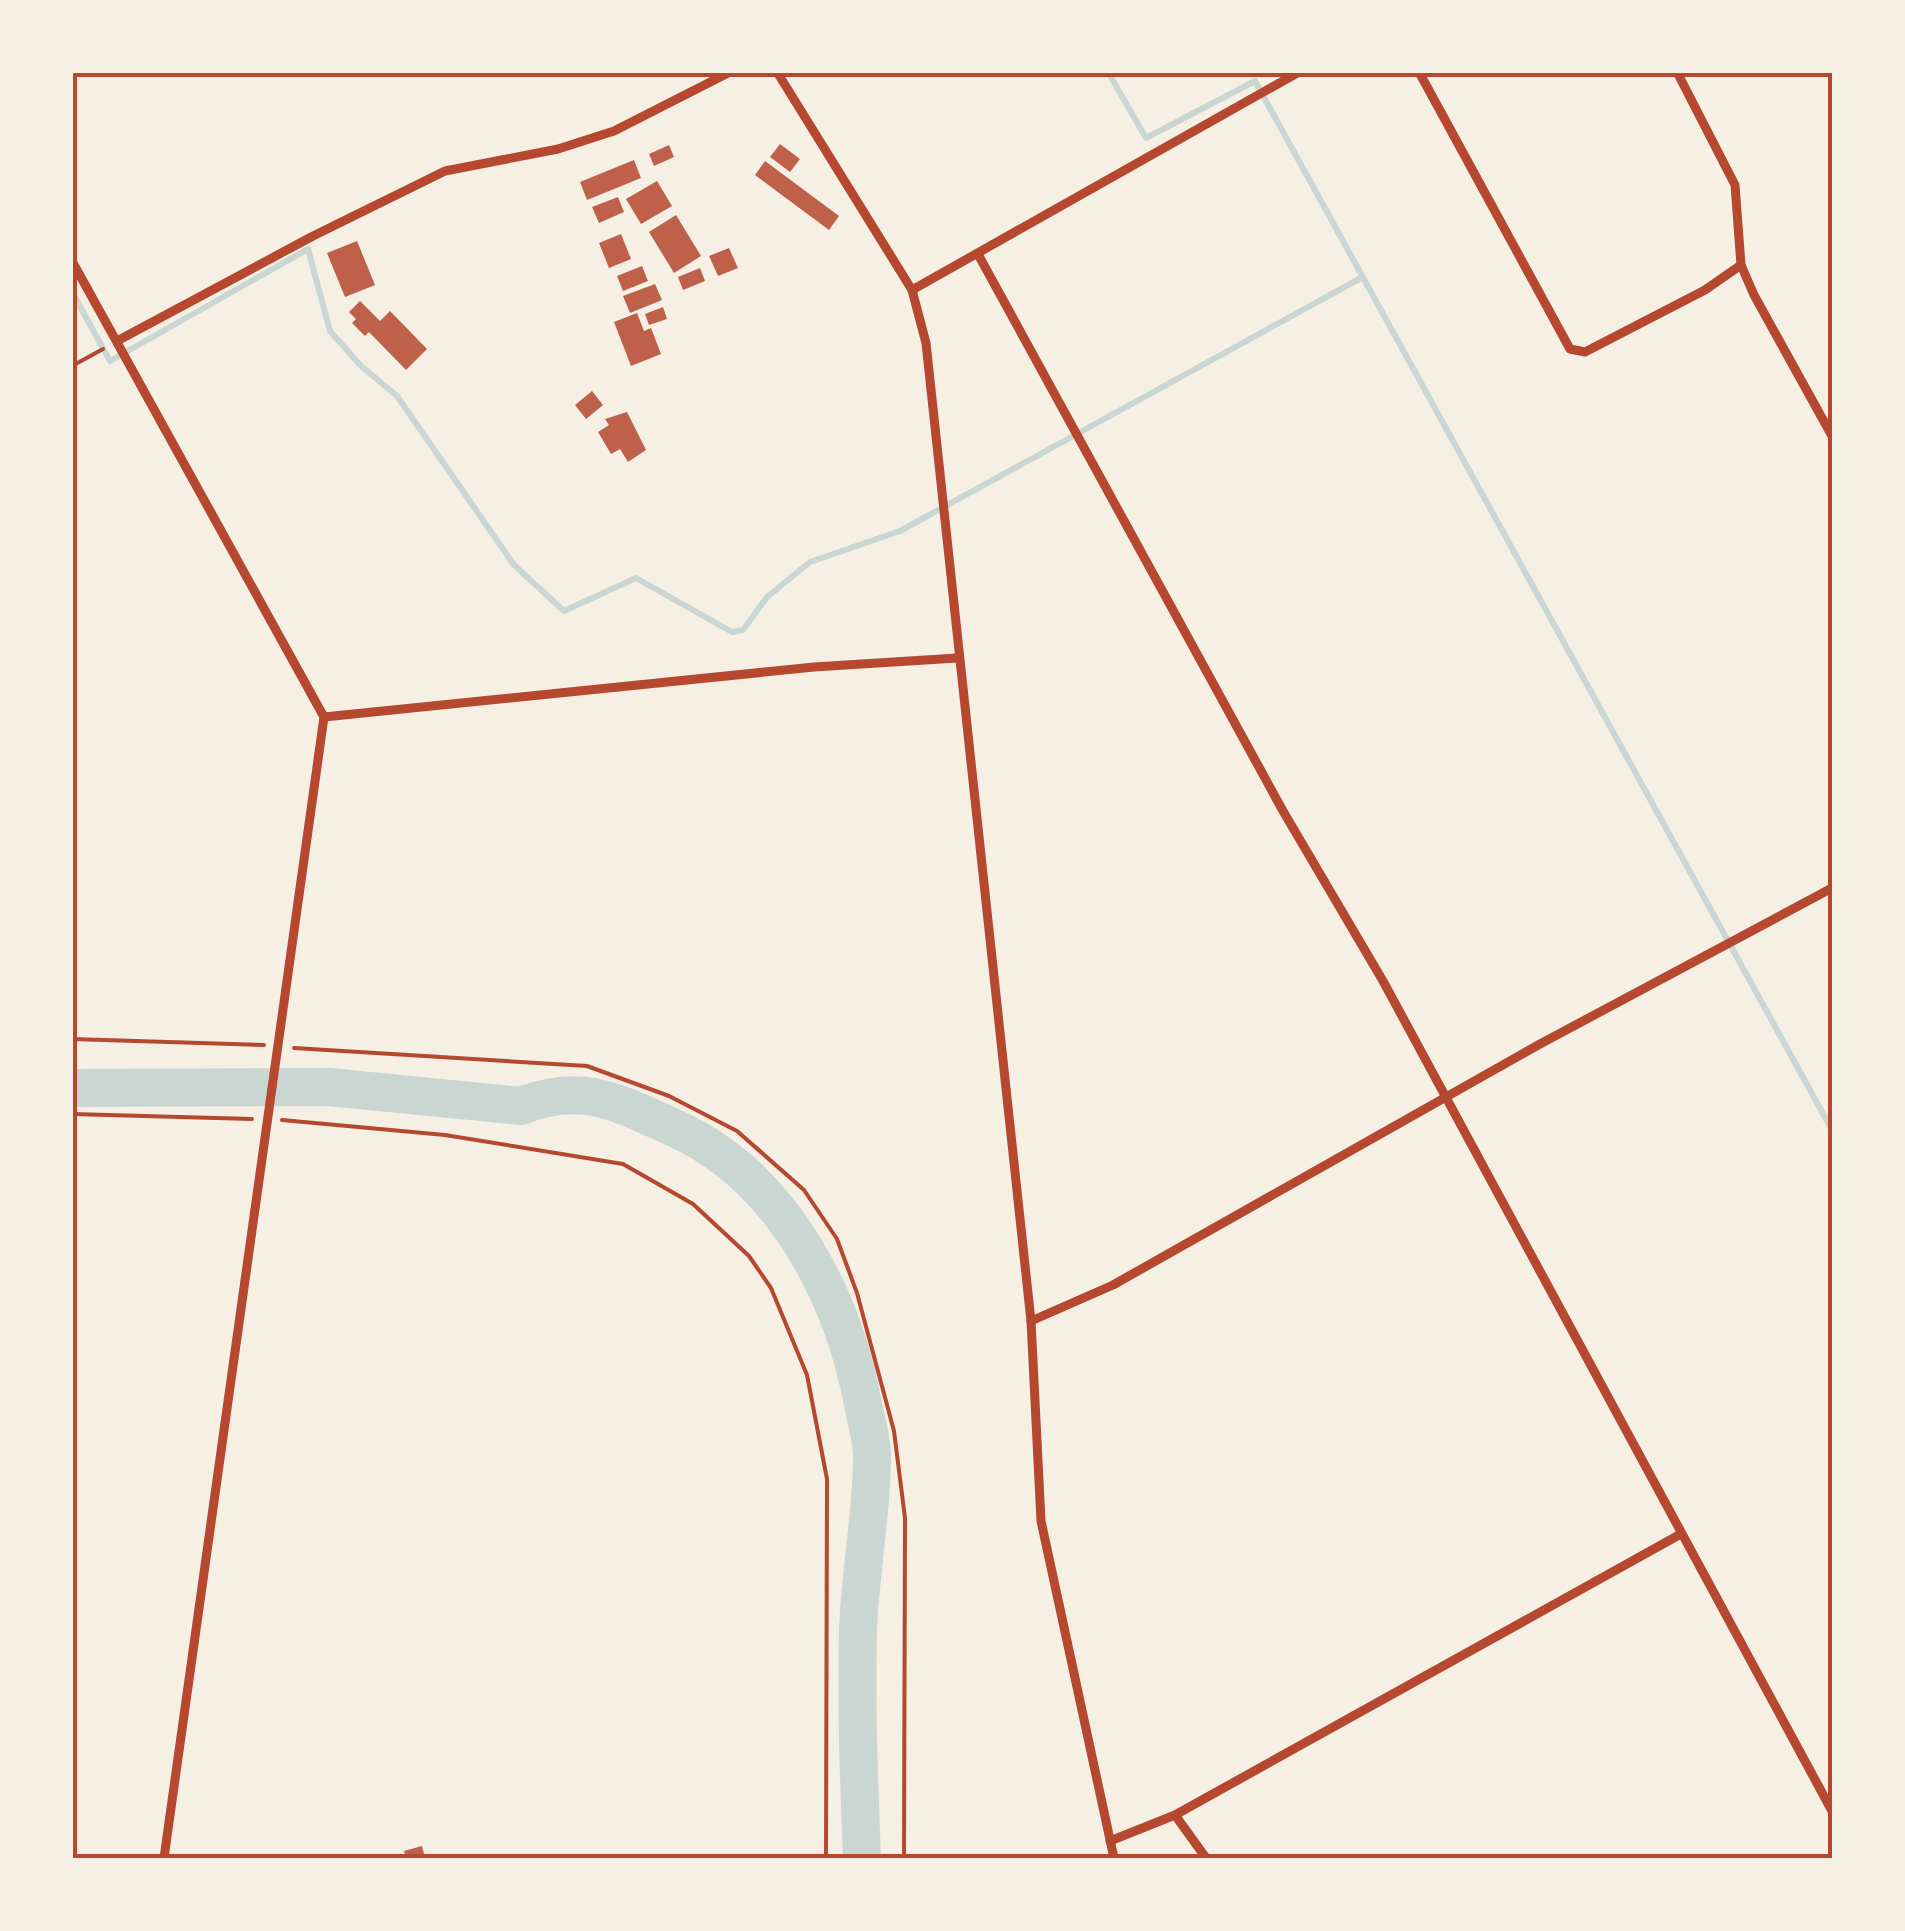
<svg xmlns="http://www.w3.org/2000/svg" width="1905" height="1931" viewBox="0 0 1905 1931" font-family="'DejaVu Sans',sans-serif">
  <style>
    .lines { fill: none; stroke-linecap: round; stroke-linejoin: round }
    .stream { stroke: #c9d6d2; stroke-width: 6 }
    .river { stroke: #c9d6d2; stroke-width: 38 }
    .building { fill: #bf614a }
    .path { stroke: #b5482f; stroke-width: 4 }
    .minor { stroke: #b5482f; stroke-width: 9 }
    .neatline { fill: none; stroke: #b5482f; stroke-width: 4 }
  </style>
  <rect width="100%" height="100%" fill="#f6efe4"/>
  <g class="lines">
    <g class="stream">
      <path d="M1108,72L1146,138L1255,81L1832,1130"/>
      <path d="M72,292L110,361L308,249L330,331L361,366L397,396L514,565L564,611L636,578L732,632L743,630L767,597L810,562L900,531L1361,278"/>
    </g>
    <path class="river" d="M72,1088L329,1087L521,1106C582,1082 617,1102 672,1127C780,1174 842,1292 863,1404C866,1420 872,1439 872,1456C872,1514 860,1572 858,1630C856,1707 859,1782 862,1858"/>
  </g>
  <g class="building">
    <path d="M780,144L800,159L790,172L770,157Z"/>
    <path d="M669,145L674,157L654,166L649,154Z"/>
    <path d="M634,160L641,178L587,200L580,182Z"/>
    <path d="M765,161L839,216L829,230L755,175Z"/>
    <path d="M657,181L672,206L641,224L626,199Z"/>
    <path d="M618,197L624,212L599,223L592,207Z"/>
    <path d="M676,215L701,256L674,273L649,232Z"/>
    <path d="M621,234L631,259L609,268L599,243Z"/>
    <path d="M357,241L375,285L345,297L327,253Z"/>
    <path d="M729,248L738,268L718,276L709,256Z"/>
    <path d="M642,266L648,281L623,291L617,276Z"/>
    <path d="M700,268L705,281L683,290L678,277Z"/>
    <path d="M655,284L662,300L630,313L623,296Z"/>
    <path d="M360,301L380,321L390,311L427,349L406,370L369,332L365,336L352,323L356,319L349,312Z"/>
    <path d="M663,307L667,319L649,325L645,314Z"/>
    <path d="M637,313L644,331L651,328L661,354L631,366L614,322Z"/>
    <path d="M592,391L603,405L586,419L575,405Z"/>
    <path d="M627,412L646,450L628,462L620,449L611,454L598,432L609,425L605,419Z"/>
    <path d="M422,1846L425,1858H406L404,1851Z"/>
  </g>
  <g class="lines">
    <g class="path">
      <path d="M72,366L103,349"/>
      <path d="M72,1039L264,1045"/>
      <path d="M294,1048L587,1066L669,1096L737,1131L804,1190L837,1239L857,1293L894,1431L905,1518L904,1858"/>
      <path d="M72,1114L252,1119"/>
      <path d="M282,1120L445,1135L623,1164L693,1204L749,1256L771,1288L807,1375L827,1479L826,1858"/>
    </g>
    <g class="minor">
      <path d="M777,72L912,290L926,343L1031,1321L1041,1521L1114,1858"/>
      <path d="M1419,72L1570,349L1585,352L1705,290L1741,265"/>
      <path d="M1677,72L1735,185L1741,265L1754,295L1832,436"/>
      <path d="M979,256L1283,811L1383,981L1832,1811"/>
      <path d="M72,261L324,717L164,1858"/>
      <path d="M912,290L1299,72"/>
      <path d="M117,341L313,236L445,171L558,149L614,131L730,72"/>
      <path d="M324,717L814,667L957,658"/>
      <path d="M1031,1321L1113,1285L1540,1044L1832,888"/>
      <path d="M1175,1815L1206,1858"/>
      <path d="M1110,1841L1175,1815L1679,1535"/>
    </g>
  </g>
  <rect width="1905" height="1931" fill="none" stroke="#f6efe4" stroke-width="150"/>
  <rect x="75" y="75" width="1755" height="1781" class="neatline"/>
</svg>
